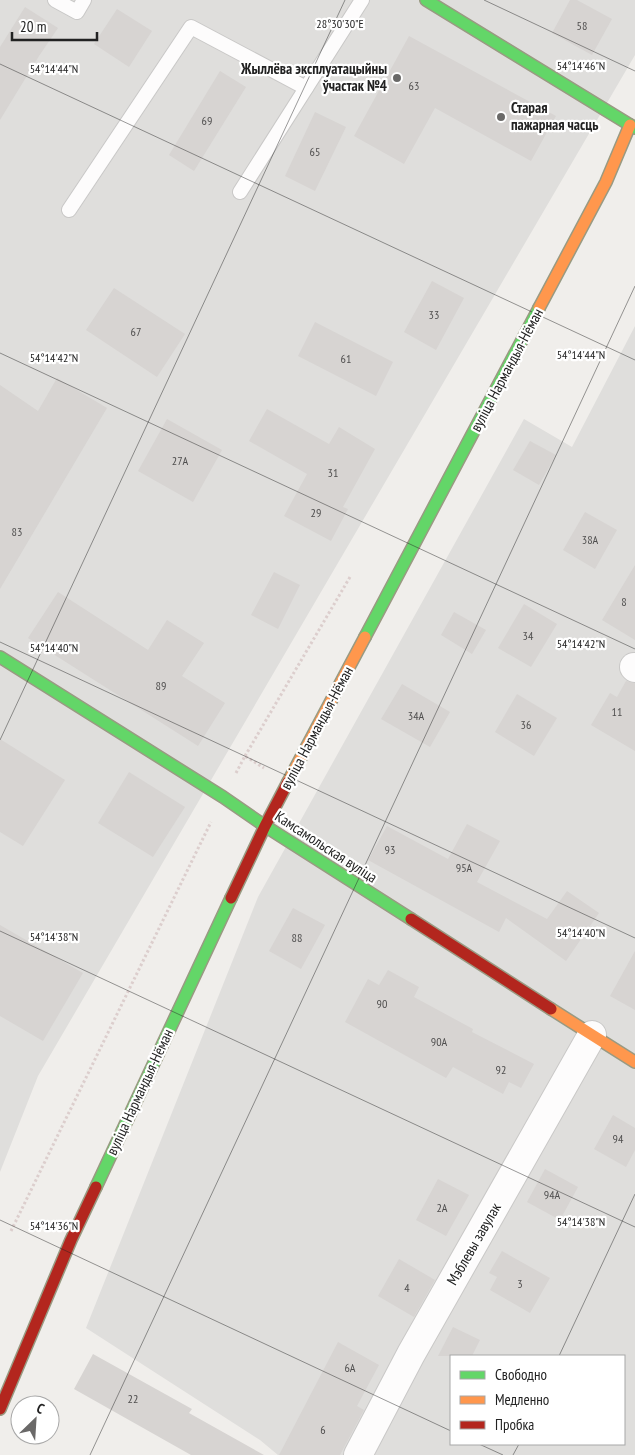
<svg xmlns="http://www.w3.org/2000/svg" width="635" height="1455" viewBox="0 0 635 1455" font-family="'PT Sans Narrow',sans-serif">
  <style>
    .residential { fill: #dfdedc; fill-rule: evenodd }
    .building { fill: #d7d4d2 }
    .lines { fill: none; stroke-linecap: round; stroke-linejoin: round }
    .lane-casing { stroke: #c9c8c7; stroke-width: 16 }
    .street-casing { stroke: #c9c8c7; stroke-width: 30 }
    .fast-casing { stroke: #999a82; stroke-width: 14 }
    .slow-casing { stroke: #999a82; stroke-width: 14 }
    .jam-casing { stroke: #999a82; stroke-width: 14 }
    .path { stroke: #dccecd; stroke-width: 3; stroke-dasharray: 2.5 2.5; stroke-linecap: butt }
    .lane { stroke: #fdfcfc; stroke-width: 14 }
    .street { stroke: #fdfcfc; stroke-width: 28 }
    .fast { stroke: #63d668; stroke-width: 11 }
    .slow { stroke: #ff974d; stroke-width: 11 }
    .jam { stroke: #b3261e; stroke-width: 11 }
    .ticks { fill: none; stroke: #222; stroke-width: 1; stroke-opacity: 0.45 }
    .poi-dot { fill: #6a6968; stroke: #fff; stroke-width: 2 }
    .labels { text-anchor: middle; stroke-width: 4.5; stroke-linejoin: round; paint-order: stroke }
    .number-label { font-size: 12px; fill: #4f4e4e }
    .poi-label { font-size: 15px; font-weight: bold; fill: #222; stroke: #fff; text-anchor: end }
    .street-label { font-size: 15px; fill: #222; stroke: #fff }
    .ticks-label { font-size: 12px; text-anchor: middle; fill: #222; stroke: #fff; stroke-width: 4.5; stroke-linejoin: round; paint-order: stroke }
  </style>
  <rect width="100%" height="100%" fill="#f0eeeb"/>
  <g class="residential">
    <path d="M0,0H635V55L38,1076L0,1172Z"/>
    <path d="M635,326V1455H278L260,1440L86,1328L258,897L524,419L572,447ZM451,1356H624V1444H451Z"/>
  </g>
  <g class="building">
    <path d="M570,0H577L612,19L592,55L552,33Z"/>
    <path d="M25,7L58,28L39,56L0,120V47Z"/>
    <path d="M117,9L152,31L129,67L94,44Z"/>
    <path d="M409,36L556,116L531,161L435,108L404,164L354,136Z"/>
    <path d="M220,71L246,87L194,171L169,155Z"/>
    <path d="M315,112L346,127L315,191L285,176Z"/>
    <path d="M432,281L464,298L436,350L404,332Z"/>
    <path d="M114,288L185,334L157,377L86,330Z"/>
    <path d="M315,322L393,362L376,396L298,356Z"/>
    <path d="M57,378L107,408L0,589V385L38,411Z"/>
    <path d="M267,409L329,444L339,427L375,449L343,507L348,509L331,541L284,516L307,474L249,441Z"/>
    <path d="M167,419L222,450L193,502L138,471Z"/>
    <path d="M530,441L556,455L539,485L513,470Z"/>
    <path d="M585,512L617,530L595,569L563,550Z"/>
    <path d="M635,565V640L602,620Z"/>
    <path d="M274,572L300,585L278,629L251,615Z"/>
    <path d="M58,592L148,650L167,620L204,643L182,676L225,703L198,746L28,638Z"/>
    <path d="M524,604L557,624L531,667L498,648Z"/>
    <path d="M454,612L486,630L472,654L441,635Z"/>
    <path d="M626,681L635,683V751L591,725L610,693L617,697Z"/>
    <path d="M402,684L450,712L430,747L381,719Z"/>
    <path d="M517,694L557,718L534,756L495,732Z"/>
    <path d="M0,739L65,780L23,846L0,832Z"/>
    <path d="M129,772L185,807L153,857L98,823Z"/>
    <path d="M467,824L500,841L477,882L547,919L567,891L599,913L566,961L506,918L499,932L368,860L387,826L448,859Z"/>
    <path d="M293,908L325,925L301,969L269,951Z"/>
    <path d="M0,925L83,973L43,1041L0,1016Z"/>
    <path d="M635,951V1010L610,996Z"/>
    <path d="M388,970L419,987L414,997L473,1029L472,1032L534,1064L521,1088L509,1082L503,1094L453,1067L446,1078L345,1022L368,979L379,985Z"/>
    <path d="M613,1115L635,1128V1150L626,1167L594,1149Z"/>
    <path d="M545,1169L578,1187L560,1220L527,1202Z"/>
    <path d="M438,1179L469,1195L446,1236L416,1220Z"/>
    <path d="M502,1251L550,1278L530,1313L490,1290L497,1277L489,1273Z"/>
    <path d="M399,1259L435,1280L414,1317L378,1296Z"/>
    <path d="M453,1327L480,1340L472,1356H438Z"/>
    <path d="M338,1342L379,1365L357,1406L364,1410L340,1455H279Z"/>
    <path d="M93,1354L192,1409L189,1413L264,1455H191L74,1389Z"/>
  </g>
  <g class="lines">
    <g class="lane-casing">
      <g id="lane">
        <path d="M55,0L77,12L84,0"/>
        <path d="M240,192L362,0"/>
        <path d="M69,210L191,27L306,88"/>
      </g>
    </g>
    <g class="street-casing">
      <g id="street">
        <path d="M634,667L635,668"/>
        <path d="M358,1455L411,1354L592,1035"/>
      </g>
    </g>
    <g class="fast-casing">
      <g id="fast">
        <path d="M426,0L635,128"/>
        <path d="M365,637L539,308"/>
        <path d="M0,657L223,797L265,826L411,919"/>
        <path d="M96,1187L231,898"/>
      </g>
    </g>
    <g class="slow-casing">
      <g id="slow">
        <path d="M539,308L606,182L630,125"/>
        <path d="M288,782L365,637"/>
        <path d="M551,1009L635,1062"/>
      </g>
    </g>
    <g class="jam-casing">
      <g id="jam">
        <path d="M231,898L265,826L288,782"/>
        <path d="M411,919L551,1009"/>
        <path d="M0,1409L71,1240L96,1187"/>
      </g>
    </g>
    <g class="path">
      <path d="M245,756L350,577"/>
      <path d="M236,773L245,756L264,768"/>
      <path d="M11,1231L211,822"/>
    </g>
    <use href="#lane" class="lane"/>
    <use href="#street" class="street"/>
    <use href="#fast" class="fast"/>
    <use href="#slow" class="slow"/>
    <use href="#jam" class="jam"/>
  </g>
  <path class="ticks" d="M484,0L635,71M0,64L635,360M0,353L635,649M0,642L635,938M0,740L345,0M0,931L635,1227M0,1220L451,1431M559,1356L635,1194M479,1444L503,1455M90,1455L635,286M513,1455L519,1444"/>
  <g class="poi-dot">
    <circle cx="397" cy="78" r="5"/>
    <circle cx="501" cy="117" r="5"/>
  </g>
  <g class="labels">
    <g class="number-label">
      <text x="582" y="30">58</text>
      <text x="414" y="90">63</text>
      <text x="207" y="125">69</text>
      <text x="315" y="156">65</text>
      <text x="434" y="319">33</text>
      <text x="136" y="336">67</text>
      <text x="346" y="363">61</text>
      <text x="180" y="465">27А</text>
      <text x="333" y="477">31</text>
      <text x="316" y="517">29</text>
      <text x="17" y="536">83</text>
      <text x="590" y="544">38А</text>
      <text x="624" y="606">8</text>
      <text x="528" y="640">34</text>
      <text x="161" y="690">89</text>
      <text x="617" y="716">11</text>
      <text x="416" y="720">34А</text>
      <text x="526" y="729">36</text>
      <text x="390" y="854">93</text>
      <text x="464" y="872">95А</text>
      <text x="297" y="942">88</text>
      <text x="382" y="1008">90</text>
      <text x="439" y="1046">90А</text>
      <text x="501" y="1074">92</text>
      <text x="618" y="1143">94</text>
      <text x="552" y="1199">94А</text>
      <text x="442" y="1212">2А</text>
      <text x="520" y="1288">3</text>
      <text x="407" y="1292">4</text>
      <text x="350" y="1372">6А</text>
      <text x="133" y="1403">22</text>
      <text x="323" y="1434">6</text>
    </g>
    <g class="poi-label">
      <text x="387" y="74">Жыллёва эксплуатацыйны<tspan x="387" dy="17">ўчастак №4</tspan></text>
      <text x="511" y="113" text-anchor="start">Старая<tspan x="511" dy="17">пажарная часць</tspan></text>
    </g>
    <g class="street-label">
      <text transform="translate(507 370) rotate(-62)" y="5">вуліца Нармандыя-Нёман</text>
      <text transform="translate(317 728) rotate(-62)" y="5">вуліца Нармандыя-Нёман</text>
      <text transform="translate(326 847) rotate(33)" y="5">Камсамольская вуліца</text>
      <text transform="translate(140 1092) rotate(-65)" y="5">вуліца Нармандыя-Нёман</text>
      <text transform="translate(474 1244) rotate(-60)" y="5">Мэблевы завулак</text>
    </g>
  </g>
  <g class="ticks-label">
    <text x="340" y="28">28°30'30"E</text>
    <text x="581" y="70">54°14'46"N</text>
    <text x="54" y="73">54°14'44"N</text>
    <text x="581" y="359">54°14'44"N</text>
    <text x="54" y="362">54°14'42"N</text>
    <text x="581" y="648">54°14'42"N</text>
    <text x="54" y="652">54°14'40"N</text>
    <text x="581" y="937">54°14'40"N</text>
    <text x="54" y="941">54°14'38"N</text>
    <text x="581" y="1226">54°14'38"N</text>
    <text x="54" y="1230">54°14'36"N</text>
  </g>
  <rect x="450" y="1355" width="175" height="90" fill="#ffffff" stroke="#a7a7a7"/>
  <rect x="460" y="1371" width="25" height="8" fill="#63d668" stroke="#a7a7a7"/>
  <text x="495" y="1380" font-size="15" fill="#222222">Свободно</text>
  <rect x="460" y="1396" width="25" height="8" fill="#ff974d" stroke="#a7a7a7"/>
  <text x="495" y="1405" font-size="15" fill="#222222">Медленно</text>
  <rect x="460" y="1421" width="25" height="8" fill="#b3261e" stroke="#a7a7a7"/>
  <text x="495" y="1430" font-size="15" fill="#222222">Пробка</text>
  <g transform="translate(35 1420) rotate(25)"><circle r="24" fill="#ffffff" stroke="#a7a7a7"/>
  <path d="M0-4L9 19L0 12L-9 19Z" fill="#6a6968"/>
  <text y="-8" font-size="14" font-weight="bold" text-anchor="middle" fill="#222222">С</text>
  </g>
  <path d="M12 32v8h85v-8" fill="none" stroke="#222222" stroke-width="2.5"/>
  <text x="20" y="32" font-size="15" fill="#222222" stroke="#ffffff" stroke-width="4" paint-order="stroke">20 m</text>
</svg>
